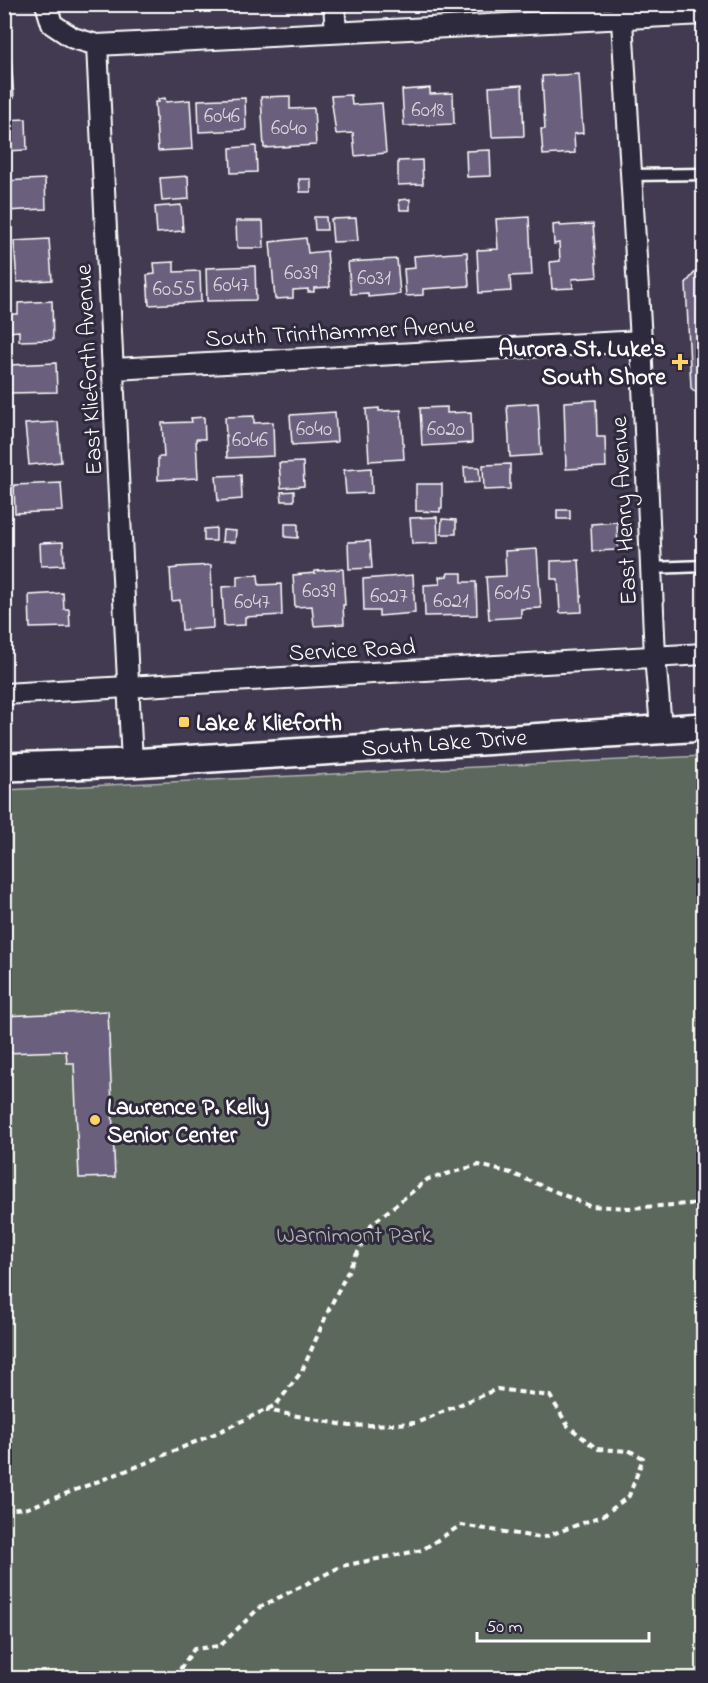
<svg xmlns="http://www.w3.org/2000/svg" width="708" height="1683" viewBox="0 0 708 1683" font-family="'Indie Flower',sans-serif">
  <style>
    .green { fill: #5d685c; stroke: #aeb4ae; stroke-width: 1.5 }
    .building { fill: #6b607d; stroke: #fff; stroke-width: 1.5 }
    .lines { fill: none; stroke-linecap: round; stroke-linejoin: round }
    .lane-casing { stroke: #fff; stroke-width: 15 }
    .street-casing { stroke: #fff; stroke-width: 24 }
    .secondary-casing { stroke: #fff; stroke-width: 32 }
    .path { stroke: #fff; stroke-width: 4; stroke-dasharray: 6 4.5; stroke-linecap: butt }
    .lane { stroke: #2f2a3d; stroke-width: 10 }
    .street { stroke: #2f2a3d; stroke-width: 20 }
    .secondary { stroke: #2f2a3d; stroke-width: 27 }
    .poi-dot { fill: #ffd166; stroke: #2f2a3d; stroke-width: 2 }
    .labels { text-anchor: middle; stroke-width: 6; stroke-linejoin: round; paint-order: stroke }
    .number-label { font-size: 21px; fill: #dad7de }
    .street-label { font-size: 24px; fill: #fff; stroke: #2f2a3d }
    .poi-label { font-size: 24px; font-weight: bold; fill: #fff; stroke: #2f2a3d; text-anchor: start }
    .park-label { font-size: 24px; fill: #aeb4ae; stroke: #2f2a3d }
  </style>
  <rect width="100%" height="100%" fill="#413a50"/>
  <filter id="ink" filterUnits="userSpaceOnUse"><feTurbulence type="fractalNoise" baseFrequency=".0167" numOctaves="2"/><feDisplacementMap in="SourceGraphic" scale="12" xChannelSelector="R" yChannelSelector="G"/><feConvolveMatrix kernelMatrix="1 2 1 2 8 2 1 2 1" color-interpolation-filters="sRGB"/></filter>
  <g filter="url(#ink)">
    <path class="green" d="M703,756V1678H5L4,790Z"/>
    <g class="building">
      <path d="M11,57L14,98L4,99V58Z"/>
      <path d="M579,74L583,133L574,134L575,153L543,155L541,129H545L542,76Z"/>
      <path d="M522,85L524,136L492,137L489,87Z"/>
      <path d="M430,88V94L453,93L454,124L404,126L402,90Z"/>
      <path d="M351,95L352,105L382,103L386,153L355,156L353,133L336,134L331,96Z"/>
      <path d="M290,96V109L314,108L316,145L264,148L261,97Z"/>
      <path d="M165,98L166,102L190,100L193,149L158,151L155,102H159L158,99Z"/>
      <path d="M245,98L246,130L199,132L198,100Z"/>
      <path d="M26,119L27,150L4,151V120Z"/>
      <path d="M256,146L257,172L231,173L230,148Z"/>
      <path d="M490,150L491,176L467,177L466,151Z"/>
      <path d="M422,160L423,184L398,185V161Z"/>
      <path d="M188,176L189,199L162,201L160,178Z"/>
      <path d="M45,179L46,209L4,211V181Z"/>
      <path d="M299,179H311V192H300Z"/>
      <path d="M410,199V210H400L399,200Z"/>
      <path d="M181,205L183,231L157,233L155,207Z"/>
      <path d="M314,217H326L327,230H315Z"/>
      <path d="M529,217L532,275L510,276L511,291L479,293L477,250L498,249L496,219Z"/>
      <path d="M356,218L358,241L333,242L331,219Z"/>
      <path d="M236,221H263L264,248H237Z"/>
      <path d="M560,224V226L593,224L597,277L572,279L573,288L552,289L550,262L560,261L559,243L554,244L553,225Z"/>
      <path d="M306,238L308,253L327,251L330,287L314,288V292H308V289L293,290V298L275,299L270,242Z"/>
      <path d="M49,239L52,280L17,282L14,241Z"/>
      <path d="M467,252L469,286L423,289V295L406,296L404,269L415,268L414,256Z"/>
      <path d="M397,259L400,294L368,297V293L351,294L348,262Z"/>
      <path d="M174,262V272L200,271L201,302L149,305L147,275L155,274L154,263Z"/>
      <path d="M255,266L256,300L207,301L206,268Z"/>
      <path d="M704,270V394H698L691,388L686,283L696,271Z"/>
      <path d="M52,301L53,340L19,341V331L7,332V314H18V303Z"/>
      <path d="M56,363L57,392L10,393L9,384H6V380H9L8,365Z"/>
      <path d="M596,400L597,437H605L606,467L566,469L564,402Z"/>
      <path d="M538,403L541,455L510,457L507,405Z"/>
      <path d="M447,407V413L471,412L472,443L422,446L420,408Z"/>
      <path d="M379,408V411L401,410L404,459L369,461L366,409Z"/>
      <path d="M335,412L337,442L292,445L290,415Z"/>
      <path d="M254,416V423L273,422L274,456L227,458L225,417Z"/>
      <path d="M204,417L205,439H196L198,478L158,480V457H164L162,423L192,422L191,418Z"/>
      <path d="M58,422L61,462L29,465L25,424Z"/>
      <path d="M303,462L304,486L281,488L279,463Z"/>
      <path d="M510,464V489L484,490L483,465Z"/>
      <path d="M464,467H479L480,482L465,483Z"/>
      <path d="M371,468L372,493L346,494L344,470Z"/>
      <path d="M241,475L242,499L218,501L216,476Z"/>
      <path d="M61,483L63,511L15,513L14,485Z"/>
      <path d="M416,484H442V508H440V512L416,511Z"/>
      <path d="M294,491V501H282L281,492Z"/>
      <rect x="557" y="510" width="13" height="9"/>
      <path d="M437,517L438,543L412,544L410,518Z"/>
      <path d="M442,519L456,520V534H441Z"/>
      <path d="M617,522L618,550L592,551L591,524Z"/>
      <path d="M285,524H298V538L285,537Z"/>
      <path d="M216,528V541H204V529Z"/>
      <path d="M223,530L236,531L235,542H222Z"/>
      <path d="M370,541L372,568L349,569L348,542Z"/>
      <path d="M63,542L64,565L41,566L40,543Z"/>
      <path d="M537,549L541,608L521,609V617L489,619L486,577L506,576L505,551Z"/>
      <path d="M579,560L582,612L560,613L558,579H551V561Z"/>
      <path d="M211,565L213,628L182,630L180,600L172,601L170,569L177,568V567Z"/>
      <path d="M343,569L345,605H343L344,624L314,626L312,606L295,607L293,575L315,573V571Z"/>
      <path d="M448,573H462V582H476L477,615L425,616L424,585L440,584L439,577L447,576Z"/>
      <path d="M258,575L259,585L281,584L282,615L245,617V625L224,626L222,587L237,586V576Z"/>
      <path d="M413,575L415,613L379,616V611H364L363,579Z"/>
      <path d="M63,593L64,609H69L70,627L30,628L29,595Z"/>
      <path d="M108,1011L115,1177L79,1178L74,1063H67L66,1051L4,1053V1016Z"/>
    </g>
    <g class="lines">
      <g class="lane-casing">
        <g id="lane">
          <path d="M631,175L704,174"/>
          <path d="M651,568L704,566"/>
        </g>
      </g>
      <g class="street-casing">
        <g id="street">
          <path d="M46,4L52,24L73,38L97,45L132,763"/>
          <path d="M334,4L336,32"/>
          <path d="M621,4L641,341L655,656L661,728"/>
          <path d="M97,45L704,14"/>
          <path d="M114,369L641,341"/>
          <path d="M4,694L704,654"/>
        </g>
      </g>
      <g class="secondary-casing">
        <path id="secondary" d="M4,767L132,763L704,727"/>
      </g>
      <g class="path">
        <path d="M697,633L704,624"/>
        <path d="M4,1510L28,1508L141,1465L214,1434L276,1405L302,1371L330,1307L372,1224L428,1179L479,1165L511,1173L590,1206L629,1208L704,1203"/>
        <path d="M174,1678L194,1649L220,1646L260,1607L342,1566L422,1550L461,1525L542,1538L604,1515L629,1496L643,1458L630,1451L597,1449L568,1426L550,1396L497,1389L416,1423L350,1426L266,1410"/>
      </g>
      <use href="#lane" class="lane"/>
      <use href="#street" class="street"/>
      <use href="#secondary" class="secondary"/>
    </g>
  </g>
  <g class="poi-dot">
    <path d="M677 353h6v6h6v6h-6v6h-6v-6h-6v-6h6z"/>
    <rect x="178" y="716" width="12" height="12" rx="3"/>
    <circle cx="95" cy="1120" r="6"/>
  </g>
  <g class="labels">
    <g class="number-label">
      <text x="428" y="116">6018</text>
      <text x="222" y="122">6046</text>
      <text x="289" y="134">6040</text>
      <text x="301" y="279">6039</text>
      <text x="374" y="284">6031</text>
      <text x="231" y="291">6047</text>
      <text x="174" y="295">6055</text>
      <text x="314" y="435">6040</text>
      <text x="446" y="435">6020</text>
      <text x="250" y="446">6046</text>
      <text x="319" y="597">6039</text>
      <text x="513" y="599">6015</text>
      <text x="389" y="602">6027</text>
      <text x="451" y="607">6021</text>
      <text x="252" y="608">6047</text>
    </g>
    <g class="street-label">
      <text transform="translate(340 331) rotate(-3)" y="8">South Trinthammer Avenue</text>
      <text transform="translate(88 370) rotate(-93)" y="8">East Klieforth Avenue</text>
      <text transform="translate(623 511) rotate(-93)" y="8">East Henry Avenue</text>
      <text transform="translate(352 649) rotate(-3)" y="8">Service Road</text>
      <text transform="translate(444 742) rotate(-4)" y="8">South Lake Drive</text>
    </g>
    <g class="poi-label">
      <text x="666" y="356" text-anchor="end">Aurora St. Luke's<tspan x="666" dy="28">South Shore</tspan></text>
      <text x="196" y="730">Lake &amp; Klieforth</text>
      <text x="107" y="1114">Lawrence P. Kelly<tspan x="107" dy="28">Senior Center</tspan></text>
    </g>
    <g class="park-label">
      <text x="354" y="1242">Warnimont Park</text>
    </g>
  </g>
  <rect width="708" height="1683" fill="none" stroke="#2f2a3d" stroke-width="24"/>
  <rect x="12" y="12" width="684" height="1659" fill="none" stroke="#fff" stroke-width="2" filter="url(#ink)"/>
  <path d="M477 1632v9h172v-9" fill="none" stroke="#ffffff" stroke-width="3"/>
  <text x="486" y="1632" font-size="18" fill="#ffffff" stroke="#2f2a3d" stroke-width="4.5" paint-order="stroke">50 m</text>
</svg>
